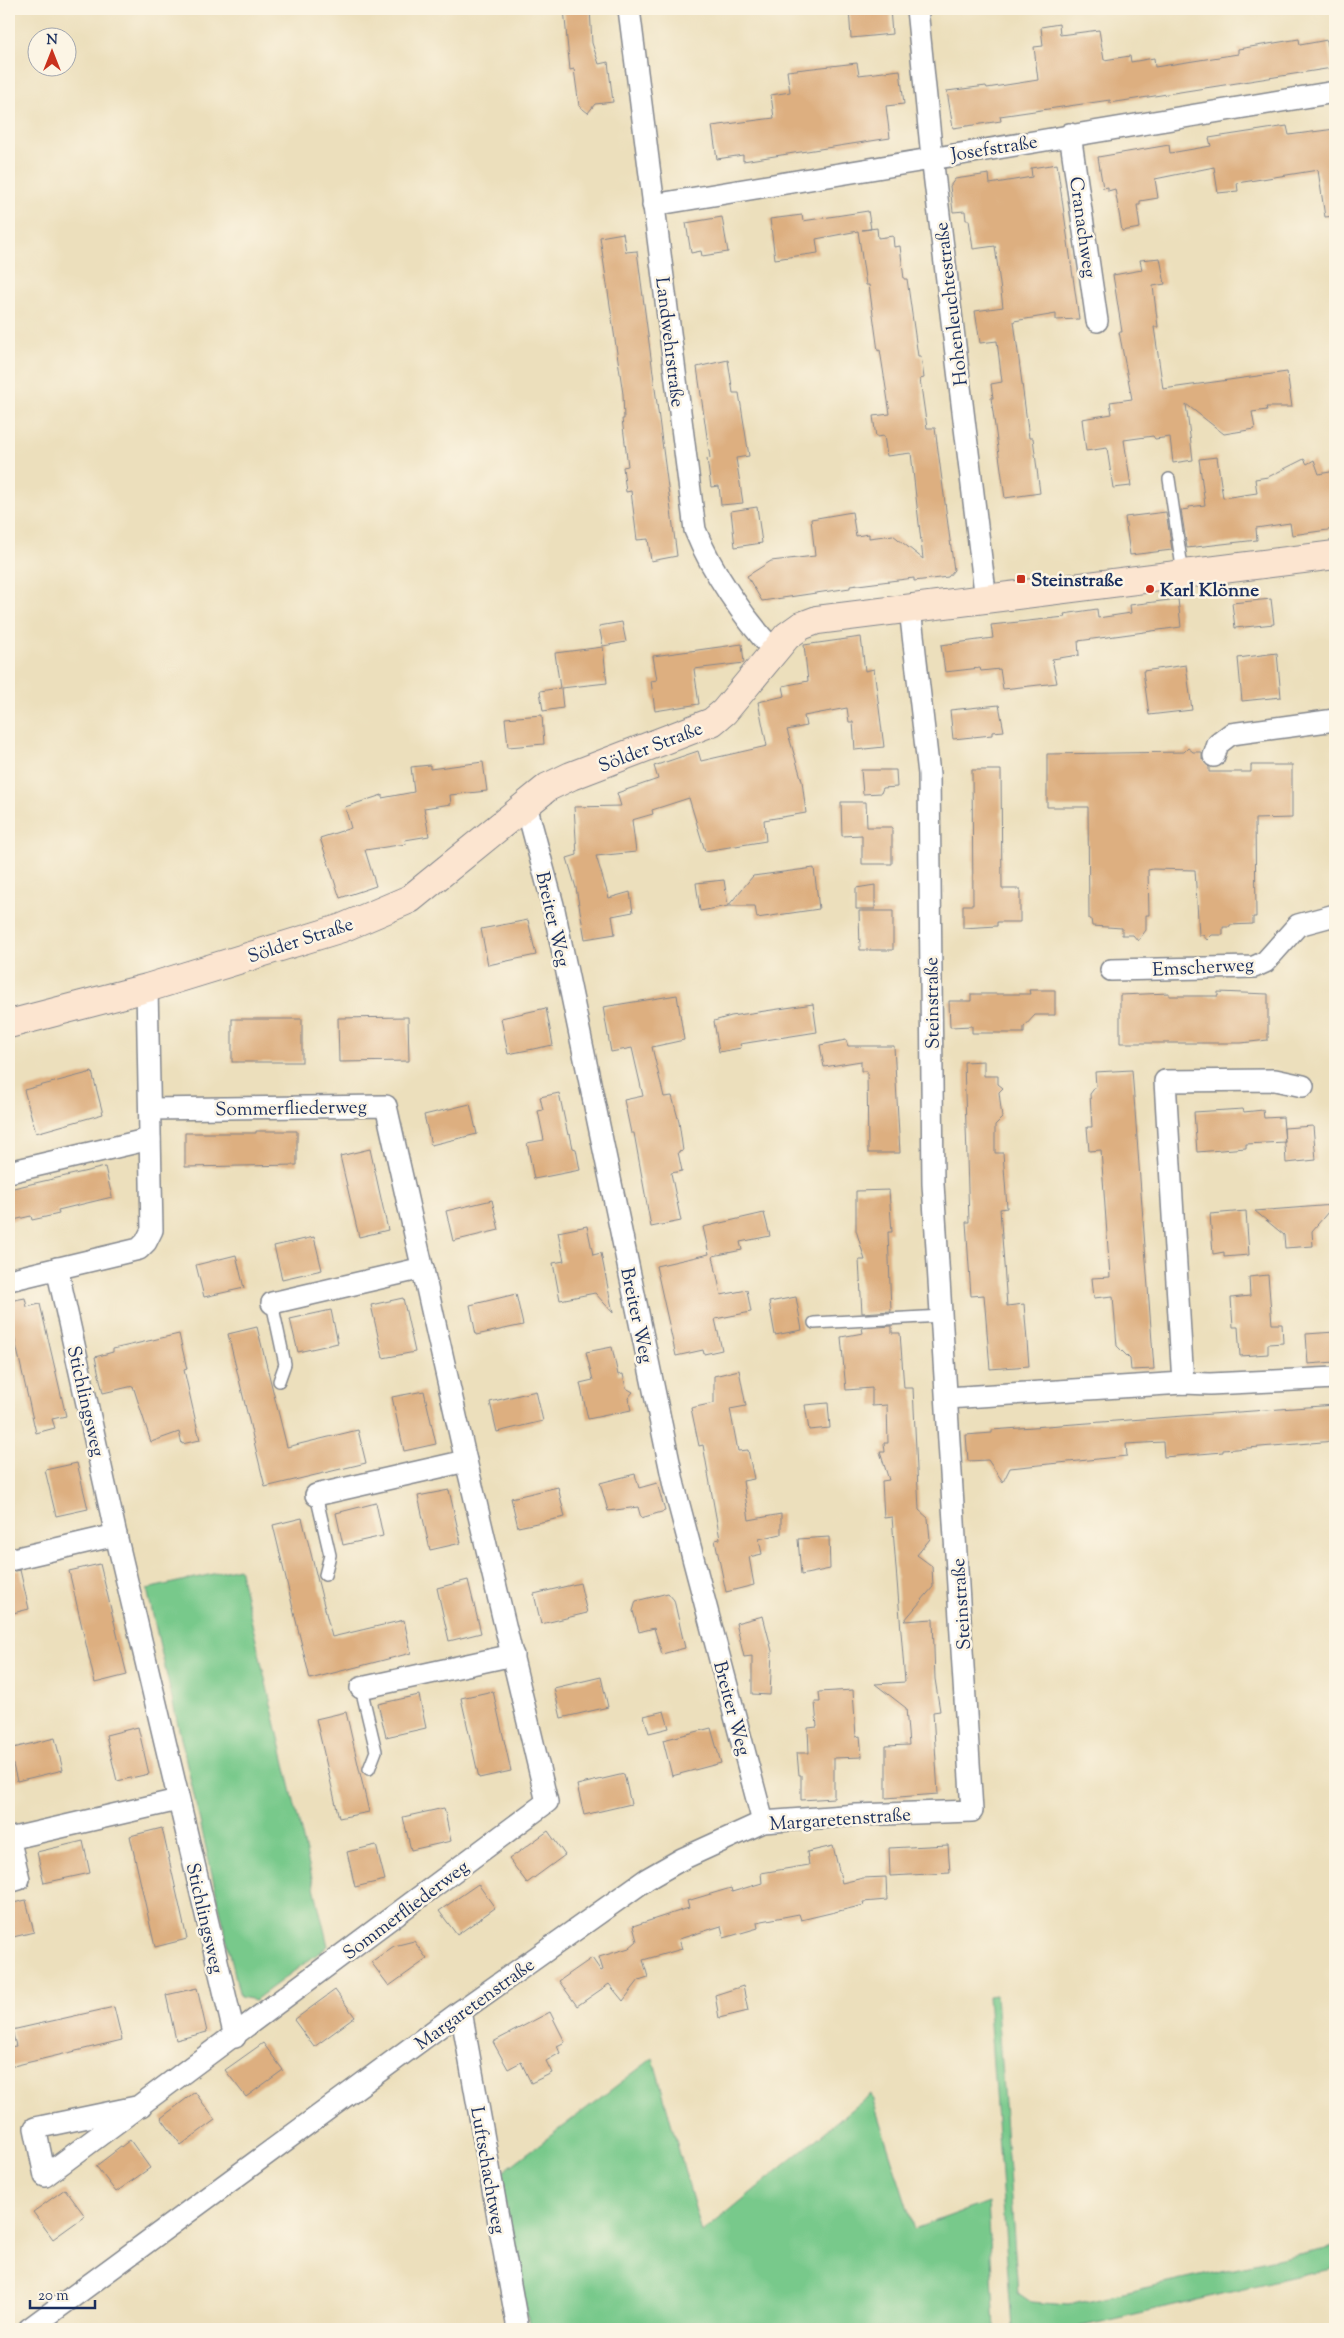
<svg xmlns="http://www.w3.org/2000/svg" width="1344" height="2338" font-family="'Sorts Mill Goudy',serif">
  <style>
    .green { fill: #78c98b; stroke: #4a7c74 }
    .building { fill: #ddaf80 }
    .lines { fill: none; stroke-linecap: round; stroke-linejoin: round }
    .lane-casing { stroke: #84878d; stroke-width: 14 }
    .street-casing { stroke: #84878d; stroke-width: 24 }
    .secondary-casing { stroke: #84878d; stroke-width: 30 }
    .lane { stroke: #fff; stroke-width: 11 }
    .street { stroke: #fff; stroke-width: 21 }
    .secondary { stroke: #fce5d0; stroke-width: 28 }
    .poi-dot { fill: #c8321e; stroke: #fcf5e5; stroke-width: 2 }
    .labels { text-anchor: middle; stroke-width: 5; stroke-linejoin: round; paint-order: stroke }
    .street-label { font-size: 19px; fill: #1b2f5e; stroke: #fcf5e5 }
    .poi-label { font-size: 19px; font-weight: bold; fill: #1b2f5e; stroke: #fcf5e5; text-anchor: start }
  </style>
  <rect width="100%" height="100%" fill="#fcf5e5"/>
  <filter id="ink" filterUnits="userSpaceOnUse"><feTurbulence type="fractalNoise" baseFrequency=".02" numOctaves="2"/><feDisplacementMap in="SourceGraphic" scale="10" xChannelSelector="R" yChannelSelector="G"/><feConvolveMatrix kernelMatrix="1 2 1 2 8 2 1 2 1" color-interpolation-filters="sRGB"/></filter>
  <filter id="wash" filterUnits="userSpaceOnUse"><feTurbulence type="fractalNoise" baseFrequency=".0096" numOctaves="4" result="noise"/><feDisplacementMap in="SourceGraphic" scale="20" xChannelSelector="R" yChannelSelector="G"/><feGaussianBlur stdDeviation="1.12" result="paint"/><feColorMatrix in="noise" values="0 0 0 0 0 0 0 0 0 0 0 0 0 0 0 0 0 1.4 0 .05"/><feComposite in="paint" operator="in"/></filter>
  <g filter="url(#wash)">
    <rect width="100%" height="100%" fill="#ecdfbc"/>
    <!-- green -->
    <g class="green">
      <polygon points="239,1568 328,1946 255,2000 240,1997 147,1589"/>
      <polygon points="996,1995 1018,2293 1031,2302 1068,2305 1335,2246 1335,2268 1070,2329 1012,2329 988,1996"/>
      <polygon points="653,2058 702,2233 871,2094 914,2229 988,2202 995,2329 530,2329 500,2174"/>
    </g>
    <g id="blocks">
      <!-- building -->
      <g class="building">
        <polygon points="564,9 590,9 592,43 599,64 608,62 613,102 595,104 588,113 579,106 574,69 570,70"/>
        <polygon points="849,9 890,9 892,34 851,38"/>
        <polygon points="1059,24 1060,35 1099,30 1104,60 1130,56 1131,62 1154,58 1155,67 1238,54 1238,49 1299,39 1300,45 1327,40 1332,68 1110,103 1110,100 1000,116 1001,121 953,128 947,91 986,86 987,88 1038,80 1034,47 1043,46 1041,27"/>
        <polygon points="857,63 859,75 900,70 904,104 886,106 890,138 743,161 743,155 717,159 712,126 774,118 771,95 790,92 787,71"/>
        <polygon points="1287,126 1289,135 1335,129 1335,216 1325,217 1318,170 1237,183 1238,191 1218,193 1214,167 1155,179 1158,198 1140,201 1140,205 1137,205 1140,228 1122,231 1115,189 1108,191 1108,187 1103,188 1098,157 1169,145 1170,153 1211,146 1209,138"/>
        <polygon points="1057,164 1079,319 1056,320 1056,314 1014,321 1029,438 1033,438 1040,493 1005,498 991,398 993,398 991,384 1002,382 997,341 980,343 975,311 1003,307 995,246 973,249 969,220 966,220 965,211 953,212 950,186 955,179 989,174 990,184 1032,177 1031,168"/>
        <polygon points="868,211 871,229 862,230 877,228 878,238 893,236 894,247 900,246 904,279 907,279 918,356 921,356 924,378 920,379 927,428 935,428 954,570 948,577 914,581 914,578 850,586 850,588 762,601 747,576 771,561 815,556 811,519 852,512 856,536 869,534 869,538 893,535 923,559 911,453 887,456 884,436 876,437 873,416 890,414 880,350 878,351 869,285 866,285 858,231 816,239 818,253 775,259 770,219 802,215 803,221"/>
        <polygon points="722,217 728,252 702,256 701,251 691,253 686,223"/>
        <polygon points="623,233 626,252 637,251 677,556 651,561 648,539 637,540 631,491 626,492 623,467 628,466 622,419 624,419 623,394 600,237"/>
        <polygon points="1160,258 1165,284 1153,286 1158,327 1154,327 1163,389 1287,372 1292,407 1266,407 1267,410 1252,412 1255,429 1224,434 1186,404 1193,460 1173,463 1170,437 1155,439 1153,436 1124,440 1131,486 1113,488 1107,448 1086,451 1082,419 1112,414 1110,402 1132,399 1119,332 1122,332 1113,275 1142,270 1140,260"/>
        <polygon points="728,360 733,393 739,393 749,456 736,458 743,503 721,505 719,486 711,487 707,459 710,458 697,367"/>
        <polygon points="1217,457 1223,498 1257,493 1255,479 1268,477 1304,459 1307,464 1314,460 1319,474 1335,471 1335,529 1292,535 1290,523 1256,528 1257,540 1187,548 1181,510 1189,509 1189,507 1205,505 1199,459"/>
        <polygon points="757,507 762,543 735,547 731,511"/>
        <polygon points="1166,512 1172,550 1130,555 1125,517"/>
        <polygon points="1178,599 1181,627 1078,641 1079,655 1052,659 1057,683 1003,689 1000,669 981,671 980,668 945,672 941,645 993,638 991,625 1065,617 1064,614 1097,609 1098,618 1131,613 1130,605"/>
        <polygon points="1271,599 1274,624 1235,628 1232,603"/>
        <polygon points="622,622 626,642 603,646 599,626"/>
        <polygon points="861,637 865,671 874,669 884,747 855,750 853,722 849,722 847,708 804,716 806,726 787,730 802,781 806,813 764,820 766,841 705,851 689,798 652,810 653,814 632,820 636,852 596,856 609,898 630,892 633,912 612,916 615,934 585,939 576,888 567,858 577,855 574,807 621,806 617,793 658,779 654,766 698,751 701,761 767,746 758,702 785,696 783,686 808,681 804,645"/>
        <polygon points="742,644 744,663 694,669 699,704 655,711 651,681 657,680 653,656"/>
        <polygon points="603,647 607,683 561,688 563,708 543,711 540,691 560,688 555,653"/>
        <polygon points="1277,653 1281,697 1242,701 1238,658"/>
        <polygon points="1186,665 1192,710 1149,715 1143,671"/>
        <polygon points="999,705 1004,731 992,732 992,735 953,739 950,710"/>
        <polygon points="542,715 544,744 508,747 505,718"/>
        <polygon points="1188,748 1193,752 1202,752 1202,759 1209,767 1209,772 1251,772 1251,765 1292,765 1292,818 1255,819 1256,917 1253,917 1253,924 1230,925 1230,927 1223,927 1223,935 1212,935 1207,940 1203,935 1199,935 1195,870 1153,869 1148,870 1149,915 1146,915 1146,930 1138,941 1133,935 1122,935 1122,928 1092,926 1091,919 1089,919 1088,807 1047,807 1047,754 1184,752"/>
        <polygon points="483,762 487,791 450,795 451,804 424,808 429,836 405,840 406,844 365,850 376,886 340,898 320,838 351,828 345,807 382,795 382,798 414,792 411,767 430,765 430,769"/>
        <polygon points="861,770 896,770 897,787 883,788 881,793 863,794"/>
        <polygon points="972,770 1001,770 1002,889 1020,889 1020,922 997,922 997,926 963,928 963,905 973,905"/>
        <polygon points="841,802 866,802 867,827 892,827 892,864 862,864 862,835 842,836"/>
        <polygon points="814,868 819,909 757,918 755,906 728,906 700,911 696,883 724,880 728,906 753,876"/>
        <polygon points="875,885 875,909 856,909 856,888"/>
        <polygon points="859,911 893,911 893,950 860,950"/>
        <polygon points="528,920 536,955 488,965 481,929"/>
        <polygon points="1029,990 1055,990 1055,1015 1035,1015 1024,1027 1024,1033 972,1033 972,1026 950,1027 949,1001 971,1001 971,994 1030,994"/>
        <polygon points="1218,992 1268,994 1268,1040 1241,1043 1120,1043 1120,995 1169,993 1169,996 1218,996"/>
        <polygon points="677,995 684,1040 652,1047 664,1097 672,1096 679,1122 683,1151 678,1152 682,1171 671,1173 681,1221 651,1227 634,1133 631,1133 624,1100 643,1096 632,1048 611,1052 603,1007"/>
        <polygon points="813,1004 817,1032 740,1044 741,1048 719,1052 714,1021 731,1016"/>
        <polygon points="546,1008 553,1045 508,1054 501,1018"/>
        <polygon points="408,1017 409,1061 339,1062 338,1018"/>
        <rect x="232" y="1019" width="70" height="43"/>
        <polygon points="846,1040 848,1046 894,1046 900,1153 868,1153 867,1071 861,1071 861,1061 824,1067 820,1045"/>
        <polygon points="984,1061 984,1076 998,1076 998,1084 1003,1088 999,1092 1002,1118 995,1125 995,1153 1003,1153 1007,1208 1000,1209 1007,1306 1024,1304 1029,1366 990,1369 984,1295 971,1296 966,1222 969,1222 964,1062"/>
        <polygon points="1132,1070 1154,1369 1131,1370 1130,1359 1117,1346 1113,1296 1094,1298 1092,1278 1110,1277 1101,1150 1089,1151 1087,1127 1092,1127 1090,1094 1096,1086 1095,1072"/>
        <polygon points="92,1072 103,1114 36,1133 24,1090"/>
        <polygon points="559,1093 568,1135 570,1134 573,1148 576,1149 580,1170 534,1179 527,1143 544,1140 538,1111 543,1110 540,1097"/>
        <polygon points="470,1104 477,1134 431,1145 424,1115"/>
        <polygon points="1243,1109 1244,1112 1263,1110 1264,1118 1283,1117 1285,1142 1246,1144 1246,1148 1197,1152 1194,1112"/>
        <polygon points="1313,1126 1316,1160 1286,1163 1284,1128"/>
        <polygon points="256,1131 297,1131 297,1165 185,1167 185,1133 256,1133"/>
        <polygon points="370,1149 388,1230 359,1237 340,1156"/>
        <polygon points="105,1167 112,1197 58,1210 59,1214 32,1220 31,1216 9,1221 9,1189"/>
        <polygon points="889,1190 892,1232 888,1232 891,1311 862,1313 859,1260 865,1260 856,1230 856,1191"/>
        <polygon points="492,1200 499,1230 453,1241 446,1211"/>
        <polygon points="1334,1205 1312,1231 1313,1246 1285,1248 1284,1235 1255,1211"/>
        <polygon points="1246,1211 1249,1255 1224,1257 1224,1252 1213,1254 1210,1214"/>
        <polygon points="764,1213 770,1236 740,1242 742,1250 713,1256 721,1295 747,1290 751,1312 715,1319 722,1350 704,1354 703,1350 676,1356 656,1266 709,1254 703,1227"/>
        <polygon points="587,1226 593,1255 601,1253 613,1313 595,1293 560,1300 553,1263 564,1261 558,1232"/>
        <polygon points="314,1237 322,1270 282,1279 274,1246"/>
        <polygon points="236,1255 244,1288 204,1297 196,1265"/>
        <polygon points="1268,1275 1272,1324 1282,1324 1283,1343 1268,1344 1268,1354 1240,1356 1238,1327 1233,1327 1231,1298 1250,1296 1249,1277"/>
        <polygon points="516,1294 523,1325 476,1335 470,1305"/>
        <polygon points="796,1297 802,1330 775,1335 769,1302"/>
        <polygon points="25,1298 27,1307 40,1304 66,1416 52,1419 55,1428 36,1433 9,1314 9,1301"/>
        <polygon points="403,1298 415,1352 383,1358 371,1305"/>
        <polygon points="331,1310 338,1343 298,1352 290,1319"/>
        <polygon points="892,1326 892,1333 900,1333 904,1388 913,1388 919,1510 928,1518 930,1539 917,1555 932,1566 933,1587 904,1621 933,1619 935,1679 940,1711 933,1712 938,1794 886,1798 886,1746 909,1745 906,1708 875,1684 905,1682 892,1517 884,1518 882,1481 889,1480 880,1452 885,1452 884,1443 888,1443 887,1405 872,1406 872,1388 846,1390 841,1337 863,1333 862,1328"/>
        <polygon points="257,1327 287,1447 358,1430 366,1463 265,1487 228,1334"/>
        <polygon points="1335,1332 1335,1362 1308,1364 1306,1334"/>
        <polygon points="179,1334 187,1369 184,1370 200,1440 182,1444 179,1432 151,1442 133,1386 103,1393 95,1357 113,1352 113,1349"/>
        <polygon points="612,1347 618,1375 623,1374 626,1388 633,1392 628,1398 631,1410 588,1419 580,1383 593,1380 586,1352"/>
        <polygon points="739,1370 746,1406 730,1409 738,1451 748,1450 754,1479 743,1481 749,1520 781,1514 781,1534 759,1539 762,1554 749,1557 754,1585 726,1592 715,1540 720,1539 703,1445 699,1446 691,1408 714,1403 714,1376"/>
        <polygon points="424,1391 436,1444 404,1451 392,1397"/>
        <polygon points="536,1391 543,1421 497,1432 490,1402"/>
        <polygon points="828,1403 830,1428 809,1430 805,1405"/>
        <polygon points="1335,1405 1335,1441 1223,1450 1223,1452 1164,1457 1163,1442 1126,1444 1127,1456 1010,1468 1003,1482 988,1460 968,1461 966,1435 992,1433 992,1430"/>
        <polygon points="77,1463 88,1509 56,1516 45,1470"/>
        <polygon points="635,1474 639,1488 657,1483 665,1511 641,1518 638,1507 608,1511 600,1483"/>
        <polygon points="558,1487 565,1517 518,1527 511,1498"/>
        <polygon points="449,1490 461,1543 430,1550 418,1496"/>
        <polygon points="376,1503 383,1536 343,1545 336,1513"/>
        <polygon points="302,1518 332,1637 404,1620 411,1653 310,1679 273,1525"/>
        <polygon points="829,1537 830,1569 801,1575 798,1539"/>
        <polygon points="100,1564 127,1675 95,1683 69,1571"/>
        <polygon points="20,1570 29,1609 9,1614 9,1572"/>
        <polygon points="468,1580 481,1633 449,1641 437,1588"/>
        <polygon points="580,1583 587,1613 541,1624 534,1594"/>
        <polygon points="668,1593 674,1600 685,1648 662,1654 654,1628 639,1632 633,1611 636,1601"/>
        <polygon points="763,1616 772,1651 770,1695 752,1694 752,1656 744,1657 736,1623"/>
        <polygon points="601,1677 608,1707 561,1718 554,1688"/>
        <polygon points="853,1690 856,1737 860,1736 862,1757 834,1758 834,1798 801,1800 801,1775 799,1775 797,1753 809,1753 808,1728 817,1727 815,1702 820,1702 819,1692"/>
        <polygon points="493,1691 511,1771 479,1778 461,1698"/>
        <polygon points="419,1695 426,1728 386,1737 378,1704"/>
        <polygon points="664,1711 669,1728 649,1733 644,1716"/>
        <polygon points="346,1712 369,1812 339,1818 316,1719"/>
        <polygon points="138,1727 149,1774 117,1781 106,1735"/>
        <polygon points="711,1728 721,1763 672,1776 663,1740"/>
        <polygon points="55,1738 63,1770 17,1781 9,1749"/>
        <polygon points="624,1774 631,1804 584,1815 577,1785"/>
        <polygon points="444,1808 451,1841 411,1850 403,1817"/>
        <polygon points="162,1828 187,1939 155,1947 130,1836"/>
        <polygon points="548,1831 565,1855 527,1883 509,1859"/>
        <polygon points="83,1841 90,1873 44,1883 37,1852"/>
        <polygon points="376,1845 385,1880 355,1887 347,1852"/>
        <polygon points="948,1845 950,1873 890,1876 889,1848"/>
        <polygon points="833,1846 842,1883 863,1878 886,1877 887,1900 863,1902 864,1905 801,1920 799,1914 757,1922 758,1928 724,1938 721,1926 679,1939 682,1949 643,1960 648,1977 639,1980 623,2001 609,1984 577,2006 559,1981 592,1958 601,1971 603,1970 599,1957 629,1948 637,1941 633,1926 689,1908 687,1901 731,1888 732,1892 762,1883 761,1873 809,1865 807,1852"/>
        <polygon points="478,1884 495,1908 457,1935 439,1911"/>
        <polygon points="26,1900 34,1932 9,1938 9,1904"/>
        <polygon points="414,1941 427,1959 389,1986 371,1962 394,1946"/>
        <polygon points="743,1986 748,2011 719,2018 715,1995"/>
        <polygon points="197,1988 207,2032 176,2040 166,1995"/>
        <polygon points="335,1990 355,2017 314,2047 294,2020"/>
        <polygon points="114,2007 122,2040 9,2067 9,2047 16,2046 12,2030"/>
        <polygon points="550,2012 565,2042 557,2046 560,2053 546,2061 552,2073 531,2083 521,2062 508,2069 493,2042"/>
        <polygon points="263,2043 283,2070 246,2097 225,2070"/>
        <polygon points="195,2092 215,2120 181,2145 161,2118"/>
        <polygon points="130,2140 150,2168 116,2192 96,2166"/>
        <polygon points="65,2189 85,2216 53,2239 33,2212"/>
      </g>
    </g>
  </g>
  <g filter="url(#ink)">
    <use href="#blocks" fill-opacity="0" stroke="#84878d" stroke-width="1"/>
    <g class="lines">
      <!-- lane casing -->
      <g class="lane-casing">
        <g id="lane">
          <polyline points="1169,479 1183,574"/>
          <polyline points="272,1303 285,1364 279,1381"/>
          <polyline points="814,1323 942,1316"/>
          <polyline points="316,1495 330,1555 325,1575"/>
          <polyline points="361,1688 376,1751 369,1769"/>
        </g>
      </g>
      <!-- street casing -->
      <g class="street-casing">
        <g id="street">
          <path d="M629,9L695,530C712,572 744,618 774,651"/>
          <polyline points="917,9 932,157 986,600"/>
          <polyline points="1070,134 1097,321"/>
          <polyline points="653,205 1335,92"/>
          <polyline points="1214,756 1218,744 1231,734 1335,720"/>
          <polyline points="526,805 553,905 674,1486 763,1822"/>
          <polyline points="1111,970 1254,967 1265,962 1298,925 1335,915"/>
          <polyline points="9,1172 150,1139"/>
          <polyline points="57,1268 116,1535 235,2037"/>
          <polyline points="9,1280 139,1249 146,1242 152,1230 147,988"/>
          <polyline points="272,1303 423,1268"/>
          <polyline points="1183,1383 1165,1081 1275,1080 1303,1086"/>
          <polyline points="947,1398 1183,1383 1210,1384 1335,1378"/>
          <polyline points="316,1495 466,1461"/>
          <polyline points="9,1560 116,1535"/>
          <polyline points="361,1688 513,1655"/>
          <polyline points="9,1839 178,1800"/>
          <polyline points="9,1882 19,1879 9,1838"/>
          <polyline points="461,2011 518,2329"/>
          <path d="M141,2106L35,2128L45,2176C214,2052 380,1926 547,1802L466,1461L386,1106L150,1109"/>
          <polyline points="29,2329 461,2011 647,1879 682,1859 763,1822 857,1815 972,1811 933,1184 929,774 910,609"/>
        </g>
      </g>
      <!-- secondary casing -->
      <g class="secondary-casing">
        <polyline id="secondary" points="9,1024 147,988 342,928 410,899 548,787 571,776 712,722 724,712 787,636 801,626 817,620 1335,555"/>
      </g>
      <!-- lane -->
      <use href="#lane" class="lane"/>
      <!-- street -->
      <use href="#street" class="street"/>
      <!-- secondary -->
      <use href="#secondary" class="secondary"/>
    </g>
  </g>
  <!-- markers -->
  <g class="poi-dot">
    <rect x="1016" y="574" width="10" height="10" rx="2.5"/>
    <circle cx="1150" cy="589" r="5"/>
  </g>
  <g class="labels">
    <!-- street labels -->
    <g class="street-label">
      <text transform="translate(994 147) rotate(-9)" y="7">Josefstraße</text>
      <text transform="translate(1084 227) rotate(82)" y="7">Cranachweg</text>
      <text transform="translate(950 304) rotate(-97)" y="7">Hohenleuchtestraße</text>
      <text transform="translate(671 342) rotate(83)" y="7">Landwehrstraße</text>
      <text transform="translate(650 746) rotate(-21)" y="7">Sölder Straße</text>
      <text transform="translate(554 919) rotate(77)" y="7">Breiter Weg</text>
      <text transform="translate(300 939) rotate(-18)" y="7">Sölder Straße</text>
      <text transform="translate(1203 966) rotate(-3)" y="7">Emscherweg</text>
      <text transform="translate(931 1003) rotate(-91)" y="7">Steinstraße</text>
      <text transform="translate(291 1107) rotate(-1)" y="7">Sommerfliederweg</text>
      <text transform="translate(638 1315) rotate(78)" y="7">Breiter Weg</text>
      <text transform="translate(87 1401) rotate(77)" y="7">Stichlingsweg</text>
      <text transform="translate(960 1604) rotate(-94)" y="7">Steinstraße</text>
      <text transform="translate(733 1708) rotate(75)" y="7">Breiter Weg</text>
      <text transform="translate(840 1818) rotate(-4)" y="7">Margaretenstraße</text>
      <text transform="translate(405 1909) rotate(-37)" y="7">Sommerfliederweg</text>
      <text transform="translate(206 1918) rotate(77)" y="7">Stichlingsweg</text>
      <text transform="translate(474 2003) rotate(-36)" y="7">Margaretenstraße</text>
      <text transform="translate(489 2170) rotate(80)" y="7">Luftschachtweg</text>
    </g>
    <!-- poi labels -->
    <g class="poi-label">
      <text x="1031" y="586">Steinstraße</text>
      <text x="1160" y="596">Karl Klönne</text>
    </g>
  </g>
  <!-- margin -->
  <rect width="1344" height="2338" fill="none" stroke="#fcf5e5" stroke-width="30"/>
  <!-- north arrow -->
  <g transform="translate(52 52)"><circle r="24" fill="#fcf5e5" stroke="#a2a6af"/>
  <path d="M0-4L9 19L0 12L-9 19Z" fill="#c8321e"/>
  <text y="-8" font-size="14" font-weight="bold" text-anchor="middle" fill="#1b2f5e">N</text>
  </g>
  <!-- scale -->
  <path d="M30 2300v8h65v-8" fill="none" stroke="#1b2f5e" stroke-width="2.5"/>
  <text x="38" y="2300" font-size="15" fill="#1b2f5e" stroke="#fcf5e5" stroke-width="4" paint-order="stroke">20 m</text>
</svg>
